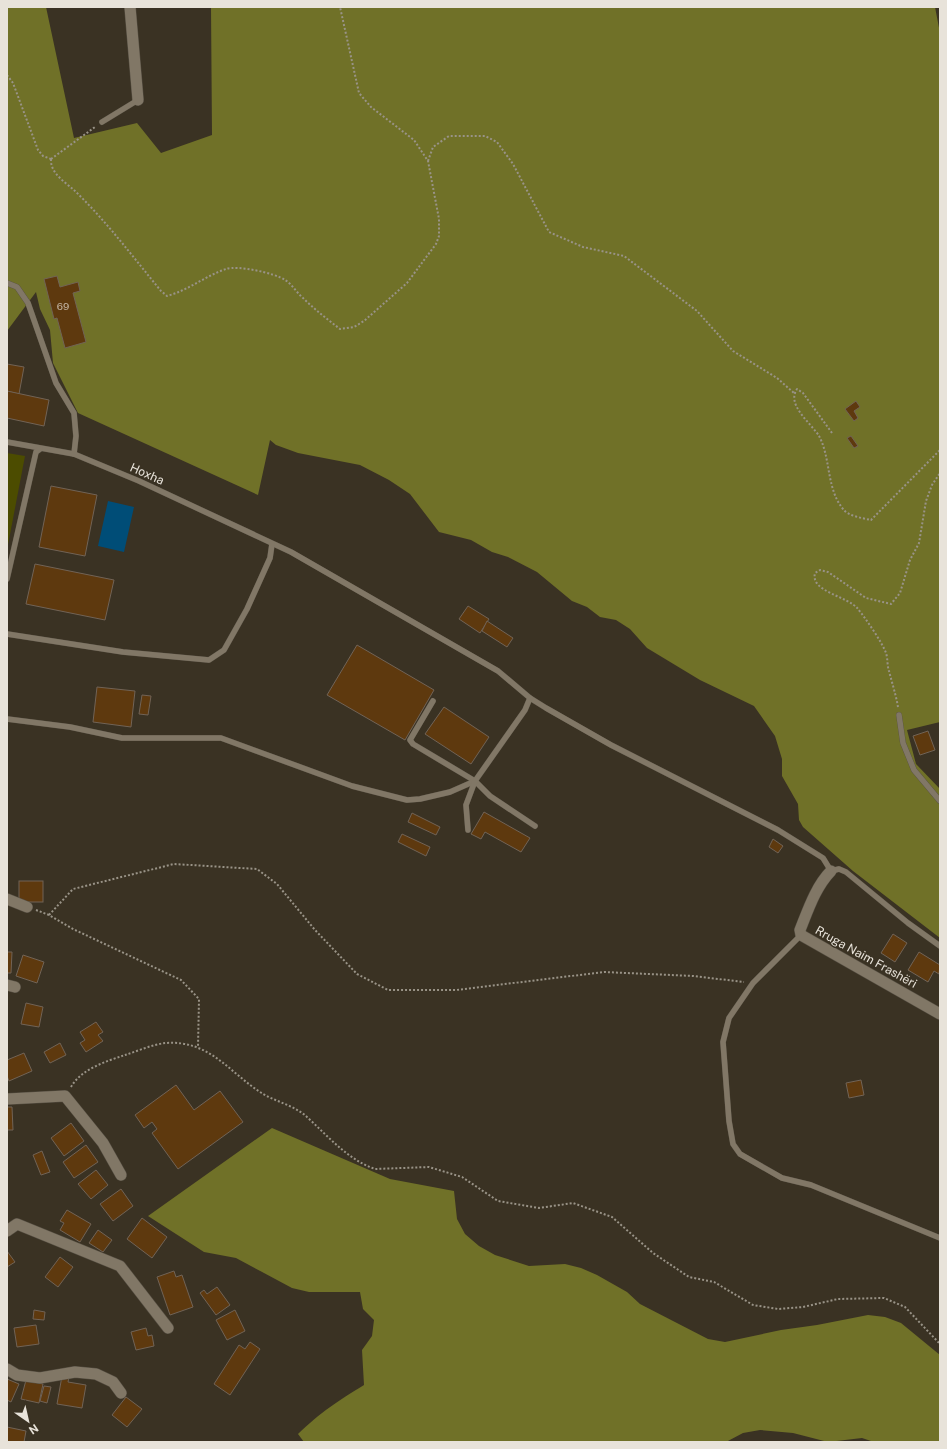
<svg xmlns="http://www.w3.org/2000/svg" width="947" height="1449" font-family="'Public Sans',sans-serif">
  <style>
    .green { fill: #4c4c00 }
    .forest { fill: #707128 }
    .water { fill: #004d77 }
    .building { fill: #5e390e; stroke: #716356 }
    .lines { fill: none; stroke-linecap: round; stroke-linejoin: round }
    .lane-casing { stroke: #554e42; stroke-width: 6 }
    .street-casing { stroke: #554e42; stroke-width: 12 }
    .path { stroke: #999387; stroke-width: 2; stroke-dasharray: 2 2; stroke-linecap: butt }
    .lane { stroke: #817766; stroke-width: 5.5 }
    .street { stroke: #817766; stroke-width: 11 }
    .labels { text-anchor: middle; stroke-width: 3; stroke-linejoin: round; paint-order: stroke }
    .number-label { font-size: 10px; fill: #c6b8a7 }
    .street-label { font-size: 12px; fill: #e8e3da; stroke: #3a3223 }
  </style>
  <rect width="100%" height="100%" fill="#3a3223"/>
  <!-- green -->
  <polygon class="green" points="7,453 25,456 7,550"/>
  <!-- forest -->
  <g class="forest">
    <polygon points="7,7 46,7 74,138 137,123 161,153 212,135 211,7 935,7 940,33 940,722 907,730 916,764 940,789 940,938 853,871 803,827 799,820 798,804 782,776 782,759 775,736 754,706 700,680 647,648 630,629 616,620 600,617 587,607 572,601 537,572 508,557 492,552 471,540 439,532 410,494 389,480 360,465 298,453 276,445 270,440 258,495 78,413 53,363 50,330 40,309 36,292 7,331"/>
    <path d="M272,1128L390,1179L454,1191L457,1219L465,1234L479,1246L495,1255L529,1266L565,1264L581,1268L597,1275L627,1292L640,1304L708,1339L725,1342L781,1330L817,1325L868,1315L885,1317L901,1323L940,1355V1442H874L862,1438L828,1442L793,1433L760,1430L743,1433L726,1442H304L298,1434C321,1412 338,1401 364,1385L362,1350L372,1336L374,1320L363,1309L360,1292H309L292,1288L236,1258L204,1252L148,1216Z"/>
  </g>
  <!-- water -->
  <polygon class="water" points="108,501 134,507 124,552 98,546"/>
  <!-- building -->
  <g class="building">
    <polygon points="57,276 60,287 78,282 80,291 73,293 86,342 65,348 57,318 54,319 44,279"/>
    <polygon points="7,364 24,367 19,394 7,391"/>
    <polygon points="7,391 49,400 44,426 7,418"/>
    <polygon points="856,401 860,407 854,411 858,418 854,421 845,409"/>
    <polygon points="851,436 858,446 854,448 847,438"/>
    <polygon points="51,486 97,495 85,556 39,547"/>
    <polygon points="35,564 114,580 105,620 26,604"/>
    <polygon points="468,606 489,619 480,633 459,619"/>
    <polygon points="487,621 513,638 507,647 482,631"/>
    <polygon points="357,645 434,690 405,740 327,695"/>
    <polygon points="97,687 135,691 131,727 93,722"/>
    <polygon points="142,695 151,696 148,715 139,714"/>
    <polygon points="444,707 489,737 471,764 425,734"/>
    <polygon points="928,731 935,750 920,755 913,736"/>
    <polygon points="484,812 530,838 521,852 485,832 481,839 471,834"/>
    <polygon points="412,813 440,827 436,835 408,822"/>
    <polygon points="402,834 430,847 426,856 398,842"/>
    <polygon points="773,839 783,846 778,853 769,847"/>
    <rect x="19" y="881" width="24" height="21"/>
    <polygon points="893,934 907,943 895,962 881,953"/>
    <polygon points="7,952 12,952 11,973 7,973"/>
    <polygon points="919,952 940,965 939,974 934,971 928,982 908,970"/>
    <polygon points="23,955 44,962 37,983 16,976"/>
    <polygon points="26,1003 43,1007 39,1027 21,1024"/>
    <polygon points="96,1022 103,1032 98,1035 103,1041 86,1052 80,1043 85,1040 80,1032"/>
    <polygon points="60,1043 66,1055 50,1063 44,1052"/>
    <polygon points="24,1053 32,1071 9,1081 7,1076 7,1060"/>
    <polygon points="861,1080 864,1095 849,1098 846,1083"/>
    <polygon points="176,1085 194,1110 220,1091 243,1122 178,1169 152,1133 157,1129 152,1122 144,1128 135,1115"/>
    <polygon points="7,1107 12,1107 13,1130 7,1130"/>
    <polygon points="71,1123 84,1141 64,1156 51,1138"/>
    <polygon points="86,1145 98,1162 74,1178 63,1162"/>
    <polygon points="42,1151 50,1172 41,1175 33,1155"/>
    <polygon points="96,1170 108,1185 91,1199 78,1184"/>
    <polygon points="121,1189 133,1206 113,1221 100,1204"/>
    <polygon points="67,1210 91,1224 80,1242 60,1230 64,1223 60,1221"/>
    <polygon points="142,1218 167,1237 152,1258 127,1239"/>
    <polygon points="98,1230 112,1240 103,1252 89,1243"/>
    <polygon points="7,1251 15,1262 7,1267"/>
    <polygon points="60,1257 73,1267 58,1287 45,1277"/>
    <polygon points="174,1271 176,1277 182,1275 193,1307 170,1315 157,1277"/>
    <polygon points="217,1287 230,1305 216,1315 200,1293 204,1290 207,1294"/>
    <polygon points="34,1310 45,1312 44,1320 33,1319"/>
    <polygon points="235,1310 245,1331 227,1340 216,1320"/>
    <polygon points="36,1325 39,1344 17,1347 14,1328"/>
    <polygon points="146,1328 148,1336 152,1335 154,1346 136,1350 131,1332"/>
    <polygon points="250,1342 260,1349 230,1395 214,1384 239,1345 245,1349"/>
    <polygon points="62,1376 69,1377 68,1382 86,1385 82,1408 57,1404"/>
    <polygon points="7,1379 19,1384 11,1402 7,1400"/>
    <polygon points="26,1380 43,1384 39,1403 21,1399"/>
    <polygon points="44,1386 51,1387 47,1403 40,1401"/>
    <polygon points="126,1397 142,1409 127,1427 112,1415"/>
    <polygon points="7,1427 26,1431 24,1442 7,1442"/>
  </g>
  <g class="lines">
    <!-- lane casing -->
    <g class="lane-casing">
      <g id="lane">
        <polyline points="102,122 138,100"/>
        <polyline points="7,283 17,287 28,303 56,383 74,413 76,436 74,454"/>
        <polyline points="7,442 74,454 139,481 291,552 498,671 530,698 546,708 611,745 778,830 823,858 831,871 839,869 846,872 908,923 940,946"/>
        <polyline points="7,579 36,452 40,449"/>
        <polyline points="7,634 123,652 209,660 224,650 247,609 270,558 272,544"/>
        <polyline points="433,701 410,740 413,744 475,781 490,796 535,826"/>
        <polyline points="899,715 903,743 914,770 940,801"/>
        <polyline points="7,719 70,727 122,738 221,738 352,786 407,800 420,799 450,792 475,781 525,710 530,698"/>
        <polyline points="468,830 466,805 475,781"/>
        <polyline points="801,935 753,983 729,1018 723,1042 729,1121 733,1144 740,1154 782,1178 811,1185 940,1238"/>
      </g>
    </g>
    <!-- street casing -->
    <g class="street-casing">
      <g id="street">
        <polyline points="130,7 138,100"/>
        <path d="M831,871C816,886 808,910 800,930L801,935L940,1014"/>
        <polyline points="7,899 27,907"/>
        <polyline points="7,985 15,987"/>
        <polyline points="7,1099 65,1096 103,1143 121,1175"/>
        <polyline points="7,1231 17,1224 120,1266 168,1328"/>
        <polyline points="7,1369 17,1375 40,1378 75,1372 96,1374 113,1382 121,1393"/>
      </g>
    </g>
    <!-- path -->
    <g class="path">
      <polyline points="7,75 13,83 38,150 43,156 51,159"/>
      <path d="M51,159C50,173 65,182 75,191C107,222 133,257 161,291L167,296C189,290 205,276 226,269C237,265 275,273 285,280C292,284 296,292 302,297C314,309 327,319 340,329L354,327L364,321L407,283L436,244L439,236V219L428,161L414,140L371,107L359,93L340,7"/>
      <polyline points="51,159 95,127"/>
      <polyline points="428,161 433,147 449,136 485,136 497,142 513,164 549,232 583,247 624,256 697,311 733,351 777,378 794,393"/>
      <path d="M832,433L803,393L797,389C786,405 811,423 819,436C831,458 826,488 843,509C848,516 862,518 871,520L940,450"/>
      <path d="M898,707C896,695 892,683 889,671C887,666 888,659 886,653C882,642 866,619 858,609C848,596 810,592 815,573L820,570L828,572L866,598L891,604L900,593L910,560L919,543L926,501L932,485L940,473"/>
      <polyline points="36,910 49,915 73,929 181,980 199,999 198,1047"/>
      <polyline points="49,915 73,889 174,864 257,869 277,884 315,930 357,974 388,990 456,990 604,972 693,976 744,982"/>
      <path d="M71,1087C81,1069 107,1061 125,1055C138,1051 153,1044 166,1043C209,1040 228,1071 260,1092C275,1102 295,1105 308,1118C330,1138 347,1159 375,1169L429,1167L462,1177L498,1201L539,1208L573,1203L612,1217L653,1253L689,1277L714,1282L753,1305L778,1309L803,1307L838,1299L884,1298L905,1307L940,1344"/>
    </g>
    <!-- lane -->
    <use href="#lane" class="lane"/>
    <!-- street -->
    <use href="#street" class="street"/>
  </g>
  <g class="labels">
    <!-- number labels -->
    <g class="number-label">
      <text x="63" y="310">69</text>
    </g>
    <!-- street labels -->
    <g class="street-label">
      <text transform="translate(147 474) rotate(24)" y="4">Hoxha</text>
      <text transform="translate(866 957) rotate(29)" y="4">Rruga Naim Frashëri</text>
    </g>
  </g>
  <!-- border -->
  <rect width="947" height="1449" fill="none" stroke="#e8e3da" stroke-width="16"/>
  <!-- north arrow -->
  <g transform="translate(28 1421) rotate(146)" stroke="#3a3223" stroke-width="3" paint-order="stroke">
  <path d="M0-3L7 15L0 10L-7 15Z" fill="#e8e3da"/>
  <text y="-6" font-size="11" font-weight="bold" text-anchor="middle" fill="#e8e3da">N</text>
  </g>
</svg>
